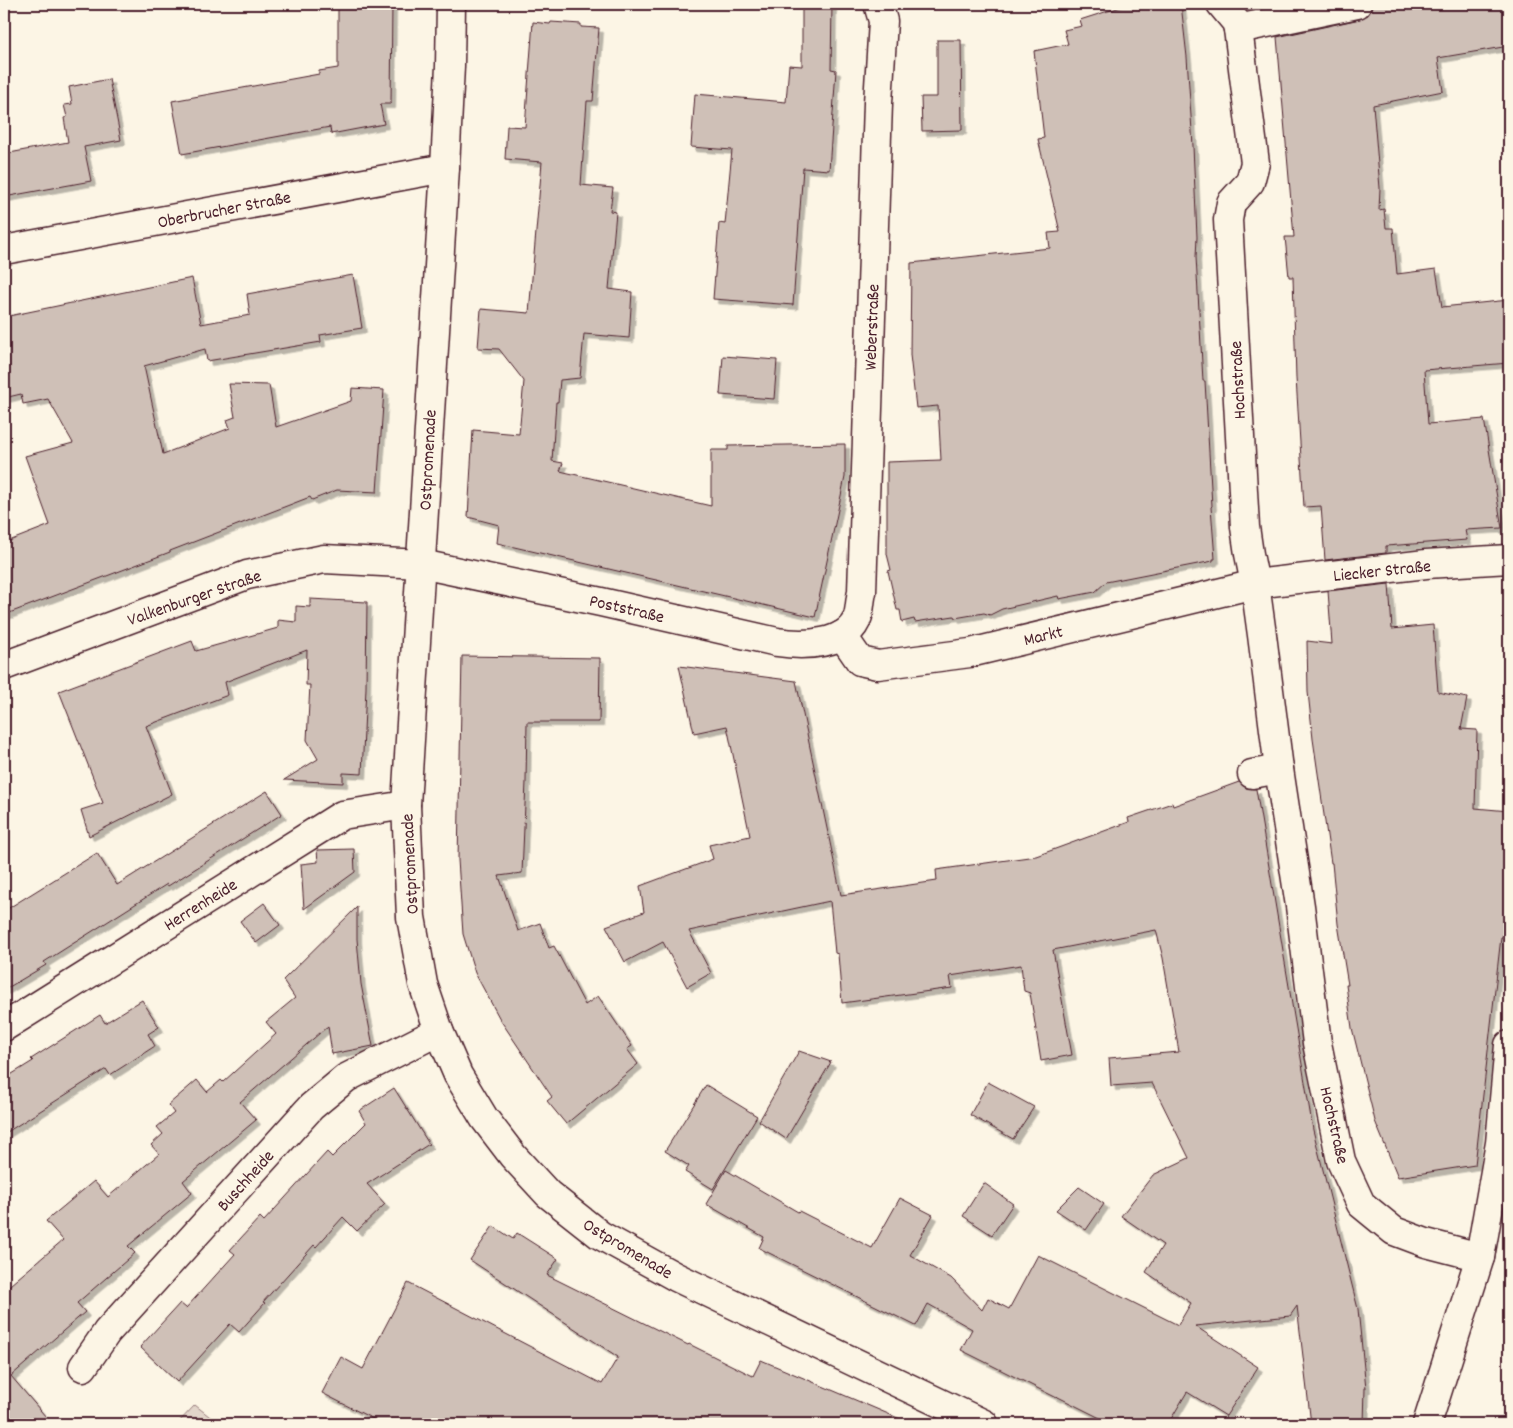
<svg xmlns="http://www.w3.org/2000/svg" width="1513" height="1428" font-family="Dekko,sans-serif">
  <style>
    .green { fill: #e2d5ca; stroke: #967a7a }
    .building { fill: #cfc0b7; stroke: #4a1f2b; filter: url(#shadow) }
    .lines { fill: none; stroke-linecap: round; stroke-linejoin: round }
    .minor-casing { stroke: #4a1f2b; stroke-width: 31 }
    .minor { stroke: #fcf5e5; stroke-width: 28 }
    .labels { text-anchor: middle; stroke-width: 5; stroke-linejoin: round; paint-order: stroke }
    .street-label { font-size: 18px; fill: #4a1f2b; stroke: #fcf5e5 }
  </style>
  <defs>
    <filter id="shadow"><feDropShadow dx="4.5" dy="4.5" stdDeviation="0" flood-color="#0004"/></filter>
  </defs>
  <rect width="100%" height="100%" fill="#fcf5e5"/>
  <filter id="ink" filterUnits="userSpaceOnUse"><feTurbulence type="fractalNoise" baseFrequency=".02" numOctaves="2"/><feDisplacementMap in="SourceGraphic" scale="10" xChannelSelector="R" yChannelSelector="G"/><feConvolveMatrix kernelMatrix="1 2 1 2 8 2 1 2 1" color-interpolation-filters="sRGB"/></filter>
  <g filter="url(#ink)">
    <!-- green -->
    <polygon class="green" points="195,1405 219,1424 177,1424"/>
    <!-- building -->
    <g class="building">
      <polygon points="338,4 392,4 391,104 380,104 384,124 331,134 330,127 182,154 172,101 319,74 319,71 338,68"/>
      <polygon points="802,4 832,4 831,69 836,70 829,170 803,168 793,305 713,299 719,223 725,224 732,150 691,147 695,94 786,102 789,65 802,66"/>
      <polygon points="1130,4 1181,4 1187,57 1193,146 1197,237 1196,257 1203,381 1205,381 1212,506 1211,507 1215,559 1213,559 1213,561 1106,582 1095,592 1059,599 1058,596 1002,609 990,615 984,613 955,618 954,616 915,622 914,619 902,622 900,610 897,610 888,571 891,570 887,554 887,462 941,460 938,406 916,408 910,355 911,263 1050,248 1048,233 1060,232 1038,139 1044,138 1034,51 1068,44 1064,30 1082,26 1080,20"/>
      <polygon points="1372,4 1509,4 1509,46 1438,58 1443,91 1373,105 1380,188 1379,210 1384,209 1386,228 1393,228 1397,274 1436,269 1442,307 1509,300 1509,363 1424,370 1428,424 1484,419 1502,528 1465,530 1467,540 1386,546 1386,553 1325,560 1321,506 1304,507 1296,378 1293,277 1289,277 1285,237 1294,237 1277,37 1360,19 1368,15 1372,9"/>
      <polygon points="533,22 550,24 551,22 581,24 581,27 599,28 593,101 587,101 581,185 613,188 610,211 616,212 609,289 632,292 629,338 584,334 580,378 560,380 558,402 556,402 552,461 563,463 560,471 711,506 711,450 728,450 728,446 845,444 845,477 815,617 497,543 499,525 468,517 473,430 519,434 524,381 499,349 478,348 481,309 529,313 542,162 505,159 507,126 525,127"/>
      <polygon points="937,40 961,40 962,130 922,131 921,97 937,97"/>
      <polygon points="109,79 121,140 84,147 91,181 4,197 4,154 68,142 64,118 67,117 64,105 72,104 69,87"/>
      <polygon points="353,275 362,328 320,335 321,342 207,361 205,349 144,366 163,454 230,428 227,420 235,417 229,384 269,385 276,427 351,401 352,388 384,390 377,492 337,490 312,500 310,497 170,551 170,552 4,615 4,543 50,525 25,456 73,443 48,399 23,404 21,394 4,398 4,317 192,278 201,324 250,315 247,294"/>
      <polygon points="723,356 777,360 774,399 720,395"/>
      <polygon points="1389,584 1392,629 1433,625 1438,692 1467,698 1461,729 1477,730 1475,808 1509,811 1509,886 1503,937 1501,937 1475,1165 1398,1177 1375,1121 1352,1028 1346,985 1348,985 1338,924 1332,863 1331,863 1313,739 1308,692 1307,641 1332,644 1328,591"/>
      <polygon points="310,599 367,602 366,688 362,774 343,773 343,783 284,780 318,759 307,740 310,685 306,685 307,650 225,682 228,695 146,726 172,794 89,836 81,810 103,803 59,691 192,641 196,651 278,628 278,620 296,622 296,606 310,607"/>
      <polygon points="462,656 600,658 599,722 527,722 526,782 522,873 499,876 518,931 540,923 549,948 554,946 585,1005 598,996 632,1046 627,1049 638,1064 566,1124 547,1101 552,1097 501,1021 475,973 463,934 458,860"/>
      <polygon points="679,666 796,681 841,895 937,881 936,870 1036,856 1129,822 1128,818 1172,803 1173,806 1239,782 1246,788 1256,789 1313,1130 1358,1309 1366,1388 1365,1388 1364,1424 1311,1424 1297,1306 1290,1316 1195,1326 1258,1367 1226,1416 1187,1392 1168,1424 1112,1424 1058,1397 1057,1398 961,1350 972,1329 928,1304 916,1326 759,1248 764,1237 706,1204 726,1170 798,1212 799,1211 872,1248 900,1198 933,1215 910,1255 951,1278 982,1310 988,1298 1009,1309 1038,1255 1178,1325 1191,1303 1146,1272 1163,1245 1121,1216 1153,1175 1189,1158 1152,1083 1111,1086 1109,1058 1179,1052 1163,958 1156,930 1053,950 1072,1055 1041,1061 1030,993 1024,991 1021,965 950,976 952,988 842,1003 838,954 835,953 830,901 689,931 711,973 687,987 663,942 625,962 606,926 644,912 640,886 713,859 709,845 750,836 727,726 694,733"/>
      <polygon points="267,791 282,814 168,886 167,884 44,962 46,965 4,990 4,911 97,853 117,885"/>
      <polygon points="354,849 355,872 304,909 301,864 318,862 317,850"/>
      <polygon points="264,903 280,925 256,943 240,921"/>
      <polygon points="357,907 357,939 361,984 373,1046 332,1054 328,1026 240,1102 256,1120 183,1181 192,1193 128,1246 135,1253 77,1303 85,1312 11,1376 52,1424 4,1424 4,1290 63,1240 46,1221 94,1181 108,1197 159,1154 151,1145 163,1134 157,1127 174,1113 168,1105 197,1080 207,1092 221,1080 223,1082 276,1034 266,1022 295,998 283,980"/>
      <polygon points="142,1000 159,1027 148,1034 155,1046 110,1075 106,1069 4,1134 4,1079 33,1061 31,1059 100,1015 105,1023"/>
      <polygon points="799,1051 831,1062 786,1139 759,1121"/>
      <polygon points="988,1082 1034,1107 1013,1139 970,1115"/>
      <polygon points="706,1085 757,1116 713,1189 685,1172 689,1166 665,1151"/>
      <polygon points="394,1088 429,1144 367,1184 385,1204 357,1231 343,1217 316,1247 314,1245 263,1302 265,1303 239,1332 230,1324 177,1382 140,1347 180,1303 186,1308 235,1254 230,1250 260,1217 264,1221 327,1152 332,1157 366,1123 359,1111"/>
      <polygon points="984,1183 1013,1204 992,1235 963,1216"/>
      <polygon points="1079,1187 1104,1204 1086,1230 1056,1210"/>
      <polygon points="493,1226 513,1239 517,1233 558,1259 547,1275 688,1345 689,1344 753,1376 761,1360 912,1424 383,1424 322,1393 341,1357 363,1369 408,1283 602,1384 618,1357 470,1260"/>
    </g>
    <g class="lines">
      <!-- minor casing -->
      <g class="minor-casing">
        <g id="minor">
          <polyline points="451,4 450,66 445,168 406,805 411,917 423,984 439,1031 458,1075 484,1118 513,1156 548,1194 600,1235 676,1277 984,1424"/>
          <polyline points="1221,4 1236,22 1238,29 1255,163 1250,182 1231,203 1228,220 1245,527 1249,554 1255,584 1262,635 1279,769 1300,906 1317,1043 1341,1161 1361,1204 1394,1231 1426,1243 1480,1257"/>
          <polyline points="1238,29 1357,4"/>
          <polyline points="4,250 445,168"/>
          <polyline points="842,635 860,661 878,665 970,653 1255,584 1426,564 1509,559"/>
          <path d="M4,666L247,575L324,559L421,564L601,602L777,642C802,646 849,646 858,616C860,609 860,600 862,592L878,103L883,21L878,4"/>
          <polyline points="1252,774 1279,769"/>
          <polyline points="4,1027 342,815 406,805"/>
          <polyline points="83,1367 107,1332 311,1107 346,1078 439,1031"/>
          <polyline points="1427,1424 1480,1257 1500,1143 1509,1045"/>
        </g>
      </g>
      <!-- minor -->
      <use href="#minor" class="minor"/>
    </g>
  </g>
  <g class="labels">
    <!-- street labels -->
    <g class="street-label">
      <text transform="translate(224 209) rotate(-11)" y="6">Oberbrucher Straße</text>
      <text transform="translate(871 327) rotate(-88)" y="6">Weberstraße</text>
      <text transform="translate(1237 380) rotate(-93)" y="6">Hochstraße</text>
      <text transform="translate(427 460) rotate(-87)" y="6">Ostpromenade</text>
      <text transform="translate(1382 570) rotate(-6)" y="6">Liecker Straße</text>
      <text transform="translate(194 597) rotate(-19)" y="6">Valkenburger Straße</text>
      <text transform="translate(627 608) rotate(13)" y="6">Poststraße</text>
      <text transform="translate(1043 635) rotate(-14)" y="6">Markt</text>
      <text transform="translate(409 864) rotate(-93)" y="6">Ostpromenade</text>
      <text transform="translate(200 904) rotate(-32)" y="6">Herrenheide</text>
      <text transform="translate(1335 1125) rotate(77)" y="6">Hochstraße</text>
      <text transform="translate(245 1180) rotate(-48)" y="6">Buschheide</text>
      <text transform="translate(628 1248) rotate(31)" y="6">Ostpromenade</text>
    </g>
  </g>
  <!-- margin -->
  <rect width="1513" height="1428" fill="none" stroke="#fcf5e5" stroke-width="20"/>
  <rect x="10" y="10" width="1493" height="1408" fill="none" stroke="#4a1f2b" stroke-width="2" filter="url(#ink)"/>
</svg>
